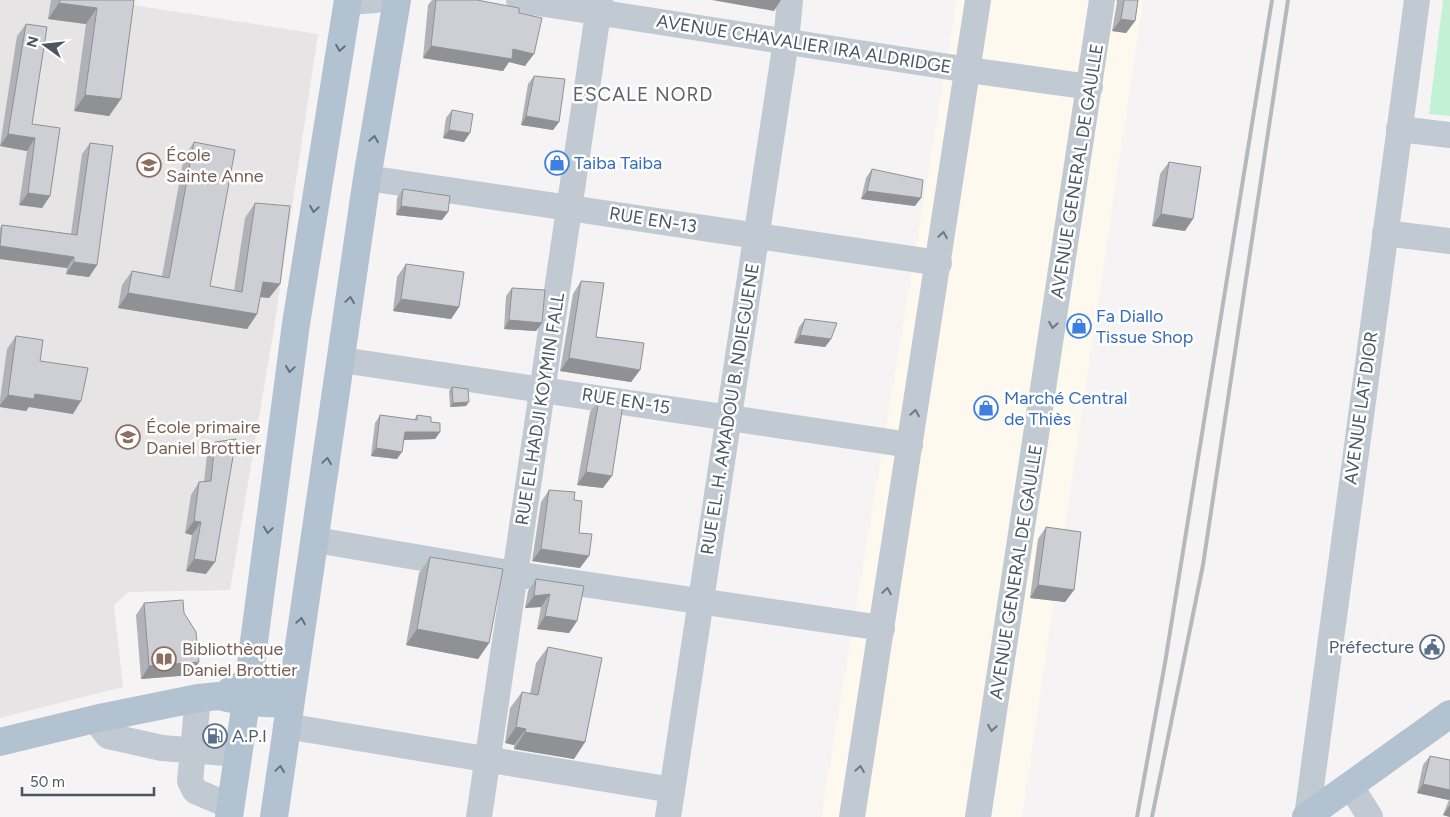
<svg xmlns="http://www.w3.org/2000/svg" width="1450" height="817" font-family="Figtree,sans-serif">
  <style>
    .commercial { fill: #fdf9ef }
    .education { fill: #e6e4e5 }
    .green { fill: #c3f1d5 }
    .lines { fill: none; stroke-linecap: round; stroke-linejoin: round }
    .minor { stroke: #c1cad2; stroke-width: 26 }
    .major { stroke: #b3c2d1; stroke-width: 28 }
    .rail { stroke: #b5b8bd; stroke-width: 4 }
    .wall { fill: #b0b2b7 }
    .shaded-wall { fill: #909195 }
    .building { fill: #cdcfd5; stroke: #909195 }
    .oneway { stroke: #64717d }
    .oneway2 { stroke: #6e7983 }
    .labels { text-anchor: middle; stroke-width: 5; stroke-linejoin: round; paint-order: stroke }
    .street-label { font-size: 18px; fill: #4a5661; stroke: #fff }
    .education-label { font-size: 18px; fill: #785e54; stroke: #fff; text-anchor: start }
    .shop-label { font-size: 18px; fill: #366cbe; stroke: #fff; text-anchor: start }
    .service-label { font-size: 18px; fill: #4e5e75; stroke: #fff; text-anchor: end }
    .neighbourhood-label { font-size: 19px; letter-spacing: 1px; fill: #5f6368; stroke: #fff }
  </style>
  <rect width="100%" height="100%" fill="#f5f3f3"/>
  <!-- commercial -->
  <polygon class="commercial" points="957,0 1143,0 1022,817 821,817"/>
  <!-- education -->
  <polygon class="education" points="0,0 101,0 318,34 273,334 230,590 128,592 114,605 123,687 0,718"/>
  <!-- green -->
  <polygon class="green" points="1443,0 1450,0 1450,116 1429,114"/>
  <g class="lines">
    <!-- minor -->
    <g class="minor">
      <polyline points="519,0 969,70 1090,87"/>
      <polyline points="347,2 376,0"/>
      <polyline points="1399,129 1450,135"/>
      <polyline points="367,178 939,263"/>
      <polyline points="1385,233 1450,241"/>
      <polyline points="342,360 910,445"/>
      <polyline points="316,540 515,574 882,628"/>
      <polyline points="198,698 190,781 195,791 230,806"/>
      <polyline points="95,719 108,736 162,748 239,754"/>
      <polyline points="286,726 672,790"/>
      <polyline points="1350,785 1370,817"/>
      <polyline points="479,817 600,0"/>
      <polyline points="668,817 786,41 790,0"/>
      <polyline points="852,817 978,0"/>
      <polyline points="978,817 1102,0"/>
      <polyline points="1307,817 1417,0"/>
    </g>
    <!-- major -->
    <g class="major">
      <path d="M231,690C251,680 270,677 292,680"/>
      <polyline points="0,742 95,719 198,698 219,696 246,702 289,704"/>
      <polyline points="229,817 246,702 296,324 348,0"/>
      <polyline points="274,817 367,178 397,0"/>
      <polyline points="1306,817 1450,714"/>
    </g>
    <!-- rail -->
    <g class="rail">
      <polyline points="1137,817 1165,663 1272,0"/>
      <polyline points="1152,817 1203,565 1288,0"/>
    </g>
  </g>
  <!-- wall -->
  <g class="wall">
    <polygon points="51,0 134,0 121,99 109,116 74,111 86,24 48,19"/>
    <polygon points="432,0 477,0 519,13 525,66 509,62 503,71 423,58 428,5"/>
    <polygon points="1116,0 1138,0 1135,21 1126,33 1112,31 1117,2"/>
    <polygon points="26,24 32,124 50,196 42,208 19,205 27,151 0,146 17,36"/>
    <polygon points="534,76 559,122 553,130 521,125 528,84"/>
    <polygon points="452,110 464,142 443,138 446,118"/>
    <polygon points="194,142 210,286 234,291 245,218 255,203 280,284 269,298 260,297 257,314 247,329 118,308 122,285 132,271 162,276 184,157"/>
    <polygon points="90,143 97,265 89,277 66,274 67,268 0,259 0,228 2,225 71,234 82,154"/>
    <polygon points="1169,162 1185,231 1152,226 1160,174"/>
    <polygon points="872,169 915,206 861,199 866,178"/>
    <polygon points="403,189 442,220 396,215 397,198"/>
    <polygon points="406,264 459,307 451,319 393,311 397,277"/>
    <polygon points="581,281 596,337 640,370 631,382 560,371 573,294"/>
    <polygon points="512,288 542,323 536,331 504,329 506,296"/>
    <polygon points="805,319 831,339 825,347 794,343 799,327"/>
    <polygon points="16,336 40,361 73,414 29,407 26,411 0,407 0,400 7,349"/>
    <polygon points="452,387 466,406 450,407 449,391"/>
    <polygon points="599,400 603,488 577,485 590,412"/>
    <polygon points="380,415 414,420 417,415 431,422 440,432 435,439 404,440 397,459 371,456 375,423"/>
    <polygon points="215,442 206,574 186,571 192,535 185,533 191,495 199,482 204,482 207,454"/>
    <polygon points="549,490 574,500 579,533 580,568 532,561 541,502"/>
    <polygon points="1046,527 1074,590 1065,602 1030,598 1038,539"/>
    <polygon points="430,557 489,643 478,659 406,645 419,573"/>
    <polygon points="536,579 577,621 569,633 537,629 541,607 525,608 528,591"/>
    <polygon points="144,603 191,675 141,679 136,615"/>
    <polygon points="548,647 585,742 574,759 514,749 514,745 505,743 510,708 522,692 530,694 536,663"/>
    <polygon points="1430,756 1450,760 1450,817 1443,815 1449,800 1417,793 1423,765"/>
  </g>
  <!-- shaded-wall -->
  <g class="shaded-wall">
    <polygon points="712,0 781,0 774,11"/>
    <polygon points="59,3 97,8 86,24 48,19"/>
    <polygon points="1121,19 1135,21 1126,33 1112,31"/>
    <polygon points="431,46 513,49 534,54 525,66 509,62 503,71 423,58"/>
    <polygon points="85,95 121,99 109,116 74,111"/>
    <polygon points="526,116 559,122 553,130 521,125"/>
    <polygon points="449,130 470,133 464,142 443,138"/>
    <polygon points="8,134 35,138 27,151 0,146"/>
    <polygon points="867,191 921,198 915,206 861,199"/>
    <polygon points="28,193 50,196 42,208 19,205"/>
    <polygon points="401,206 448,212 442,220 396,215"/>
    <polygon points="1161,214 1193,219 1185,231 1152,226"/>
    <polygon points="0,246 74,257 67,268 0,259"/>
    <polygon points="74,262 97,265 89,277 66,274"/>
    <polygon points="263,282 280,284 269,298 252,296"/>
    <polygon points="128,293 257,314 247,329 118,308"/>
    <polygon points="401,299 459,307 451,319 393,311"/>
    <polygon points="509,320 542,323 536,331 504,329"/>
    <polygon points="800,335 831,339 825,347 794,343"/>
    <polygon points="569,358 640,370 631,382 560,371"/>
    <polygon points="35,394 81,401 73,414 29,407 26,411 0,407 0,405 8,395"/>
    <polygon points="469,402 466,406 450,407 453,403"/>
    <polygon points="405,432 440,432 435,439 400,440"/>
    <polygon points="376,448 402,452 397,459 371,456"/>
    <polygon points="586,472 612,476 603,488 577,485"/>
    <polygon points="194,521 201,522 192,535 185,533"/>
    <polygon points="541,549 589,556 580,568 532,561"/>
    <polygon points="194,559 215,562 206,574 186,571"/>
    <polygon points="1038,585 1074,590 1065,602 1030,598"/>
    <polygon points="550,594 541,607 525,608 534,596"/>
    <polygon points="545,616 577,621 569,633 537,629"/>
    <polygon points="417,629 489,643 478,659 406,645"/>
    <polygon points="199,662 191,675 141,679 149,666"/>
    <polygon points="516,727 526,729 514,745 505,743"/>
    <polygon points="525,732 585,742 574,759 514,749"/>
    <polygon points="1423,784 1450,790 1450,799 1449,800 1417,793"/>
    <polygon points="1450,805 1450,817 1443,815"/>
  </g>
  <!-- building -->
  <g class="building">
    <polygon points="60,0 134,0 121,99 85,95 97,8 59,3"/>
    <polygon points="436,0 477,0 519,8 519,13 542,18 534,54 513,49 512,59 431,46"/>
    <polygon points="1124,0 1138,0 1135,21 1121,19"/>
    <polygon points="26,24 47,27 32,124 60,128 50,196 28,193 35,138 8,134"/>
    <polygon points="534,76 565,79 559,122 526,116"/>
    <polygon points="452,110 473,114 470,133 449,130"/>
    <polygon points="194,142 235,150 210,286 242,292 255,203 290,206 280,284 263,282 257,314 128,293 132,271 169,278"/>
    <polygon points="90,143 113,146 97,265 74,262 74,257 0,246 2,225 77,235"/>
    <polygon points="1169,162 1201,167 1193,219 1161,214"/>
    <polygon points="872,169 923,180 921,198 867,191"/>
    <polygon points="403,189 450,196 448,212 401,206"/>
    <polygon points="406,264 464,272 459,307 401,299"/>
    <polygon points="581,281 604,283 596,337 644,343 640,370 569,358"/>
    <polygon points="512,288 545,290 542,323 509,320"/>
    <polygon points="805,319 837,323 831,339 800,335"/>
    <polygon points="16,336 43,340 40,361 88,368 81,401 35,394 34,399 8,395"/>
    <polygon points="452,387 468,389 469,402 453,403"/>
    <polygon points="599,400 623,404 612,476 586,472"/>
    <polygon points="380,415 417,420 417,415 431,417 431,422 440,423 440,432 405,432 402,452 376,448"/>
    <polygon points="236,439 215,562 194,559 201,522 194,521 199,482 211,481 215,442"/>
    <polygon points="549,490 575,492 574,500 582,501 579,533 592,534 589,556 541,549"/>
    <polygon points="1046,527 1081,532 1074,590 1038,585"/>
    <polygon points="430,557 503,569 489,643 417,629"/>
    <polygon points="536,579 584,586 577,621 545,616 550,594 534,596"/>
    <polygon points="183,600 184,613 196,632 199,662 149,666 144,603"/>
    <polygon points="548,647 602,658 585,742 525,732 526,729 516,727 522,692 538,695"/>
    <polygon points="1430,756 1450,760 1450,790 1423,784"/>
  </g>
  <!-- one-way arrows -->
  <defs><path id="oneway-chevron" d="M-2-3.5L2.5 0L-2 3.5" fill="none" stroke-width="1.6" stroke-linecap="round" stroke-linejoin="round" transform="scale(1.25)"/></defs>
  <g class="oneway">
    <use href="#oneway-chevron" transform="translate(340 48) rotate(99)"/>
    <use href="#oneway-chevron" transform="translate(374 139) rotate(-81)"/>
    <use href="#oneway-chevron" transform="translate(314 209) rotate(99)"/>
    <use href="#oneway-chevron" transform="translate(350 300) rotate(-82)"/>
    <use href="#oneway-chevron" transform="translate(290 369) rotate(98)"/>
    <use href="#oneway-chevron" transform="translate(327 461) rotate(-82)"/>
    <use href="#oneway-chevron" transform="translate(268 530) rotate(98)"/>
    <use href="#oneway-chevron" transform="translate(301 621) rotate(-80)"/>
    <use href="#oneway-chevron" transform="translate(280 769) rotate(-82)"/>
  </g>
  <g class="oneway2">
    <use href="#oneway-chevron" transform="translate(943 235) rotate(-81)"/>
    <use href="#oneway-chevron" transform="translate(1053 325) rotate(99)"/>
    <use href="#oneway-chevron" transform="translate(915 413) rotate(-81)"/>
    <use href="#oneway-chevron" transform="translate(887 591) rotate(-81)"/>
    <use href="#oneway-chevron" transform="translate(992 728) rotate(99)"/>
    <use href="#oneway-chevron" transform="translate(860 769) rotate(-81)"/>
  </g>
  <!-- icons -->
  <defs>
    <g id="shop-ring" transform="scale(1.25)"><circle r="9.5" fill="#fff" stroke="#3f7fe0" stroke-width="1.5"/><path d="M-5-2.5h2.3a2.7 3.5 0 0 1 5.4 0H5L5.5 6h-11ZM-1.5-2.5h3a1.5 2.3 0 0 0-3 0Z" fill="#3f7fe0"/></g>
    <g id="school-ring" transform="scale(1.25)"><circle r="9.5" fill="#fff" stroke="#8d6e63" stroke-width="1.5"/><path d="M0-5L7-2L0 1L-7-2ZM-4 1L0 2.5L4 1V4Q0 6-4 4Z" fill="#8d6e63"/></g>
    <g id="civic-ring" transform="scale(1.25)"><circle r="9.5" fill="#fff" stroke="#5c6f8a" stroke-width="1.5"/><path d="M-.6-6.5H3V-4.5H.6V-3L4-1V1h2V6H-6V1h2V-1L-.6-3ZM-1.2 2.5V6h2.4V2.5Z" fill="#5c6f8a"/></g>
    <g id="library-ring" transform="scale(1.25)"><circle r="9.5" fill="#fff" stroke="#8d6e63" stroke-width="1.5"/><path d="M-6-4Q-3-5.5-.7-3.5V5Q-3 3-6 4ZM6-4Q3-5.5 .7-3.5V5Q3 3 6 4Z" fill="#8d6e63"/></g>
    <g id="fuel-ring" transform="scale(1.25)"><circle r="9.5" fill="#fff" stroke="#5c6f8a" stroke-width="1.5"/><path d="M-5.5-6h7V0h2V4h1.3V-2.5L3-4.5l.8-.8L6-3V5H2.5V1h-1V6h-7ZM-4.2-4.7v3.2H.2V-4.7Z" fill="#5c6f8a"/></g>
  </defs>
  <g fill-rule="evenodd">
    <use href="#shop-ring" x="557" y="163"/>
    <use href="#school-ring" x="149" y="165"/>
    <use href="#shop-ring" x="1079" y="326"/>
    <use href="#shop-ring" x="986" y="408"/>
    <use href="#school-ring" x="128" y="437"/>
    <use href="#civic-ring" x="1432" y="647"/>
    <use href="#library-ring" x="164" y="659"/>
    <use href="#fuel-ring" x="215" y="736"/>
  </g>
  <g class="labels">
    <!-- street labels -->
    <g class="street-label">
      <text transform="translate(804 44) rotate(9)" y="6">AVENUE CHAVALIER IRA ALDRIDGE</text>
      <text transform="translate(1077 171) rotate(-81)" y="6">AVENUE GENERAL DE GAULLE</text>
      <text transform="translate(653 220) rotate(9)" y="6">RUE EN-13</text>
      <text transform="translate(626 401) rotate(9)" y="6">RUE EN-15</text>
      <text transform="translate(1361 408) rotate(-82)" y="6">AVENUE LAT DIOR</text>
      <text transform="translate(540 409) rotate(-81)" y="6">RUE EL HADJI KOYMIN FALL</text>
      <text transform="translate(730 409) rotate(-81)" y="6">RUE EL. H. AMADOU B. NDIEGUENE</text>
      <text transform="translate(1016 572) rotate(-81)" y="6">AVENUE GENERAL DE GAULLE</text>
    </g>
    <!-- education labels -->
    <g class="education-label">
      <text x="166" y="161">École<tspan x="166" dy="21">Sainte Anne</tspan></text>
      <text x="146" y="433">École primaire<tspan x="146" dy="21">Daniel Brottier</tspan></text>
      <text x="182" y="655">Bibliothèque<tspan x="182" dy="21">Daniel Brottier</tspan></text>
    </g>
    <!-- shop labels -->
    <g class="shop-label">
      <text x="574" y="169">Taiba Taiba</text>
      <text x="1096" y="322">Fa Diallo<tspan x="1096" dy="21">Tissue Shop</tspan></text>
      <text x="1004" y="404">Marché Central<tspan x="1004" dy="21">de Thiès</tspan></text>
    </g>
    <!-- service labels -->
    <g class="service-label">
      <text x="1414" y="653">Préfecture</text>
      <text x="232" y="742" text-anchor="start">A.P.I</text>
    </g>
    <!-- neighbourhood labels -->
    <g class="neighbourhood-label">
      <text x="643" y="101">ESCALE NORD</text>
    </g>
  </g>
  <!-- north arrow -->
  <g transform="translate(45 45) rotate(285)" stroke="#ffffff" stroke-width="4" paint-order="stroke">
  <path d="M0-4L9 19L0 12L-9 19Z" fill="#4a5661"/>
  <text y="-8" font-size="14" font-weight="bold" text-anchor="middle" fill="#4a5661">N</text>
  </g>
  <!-- scale -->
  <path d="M22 787v8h132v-8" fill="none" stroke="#4a5661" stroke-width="2.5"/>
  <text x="30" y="787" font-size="15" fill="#4a5661" stroke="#ffffff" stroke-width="4" paint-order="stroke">50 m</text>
</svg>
